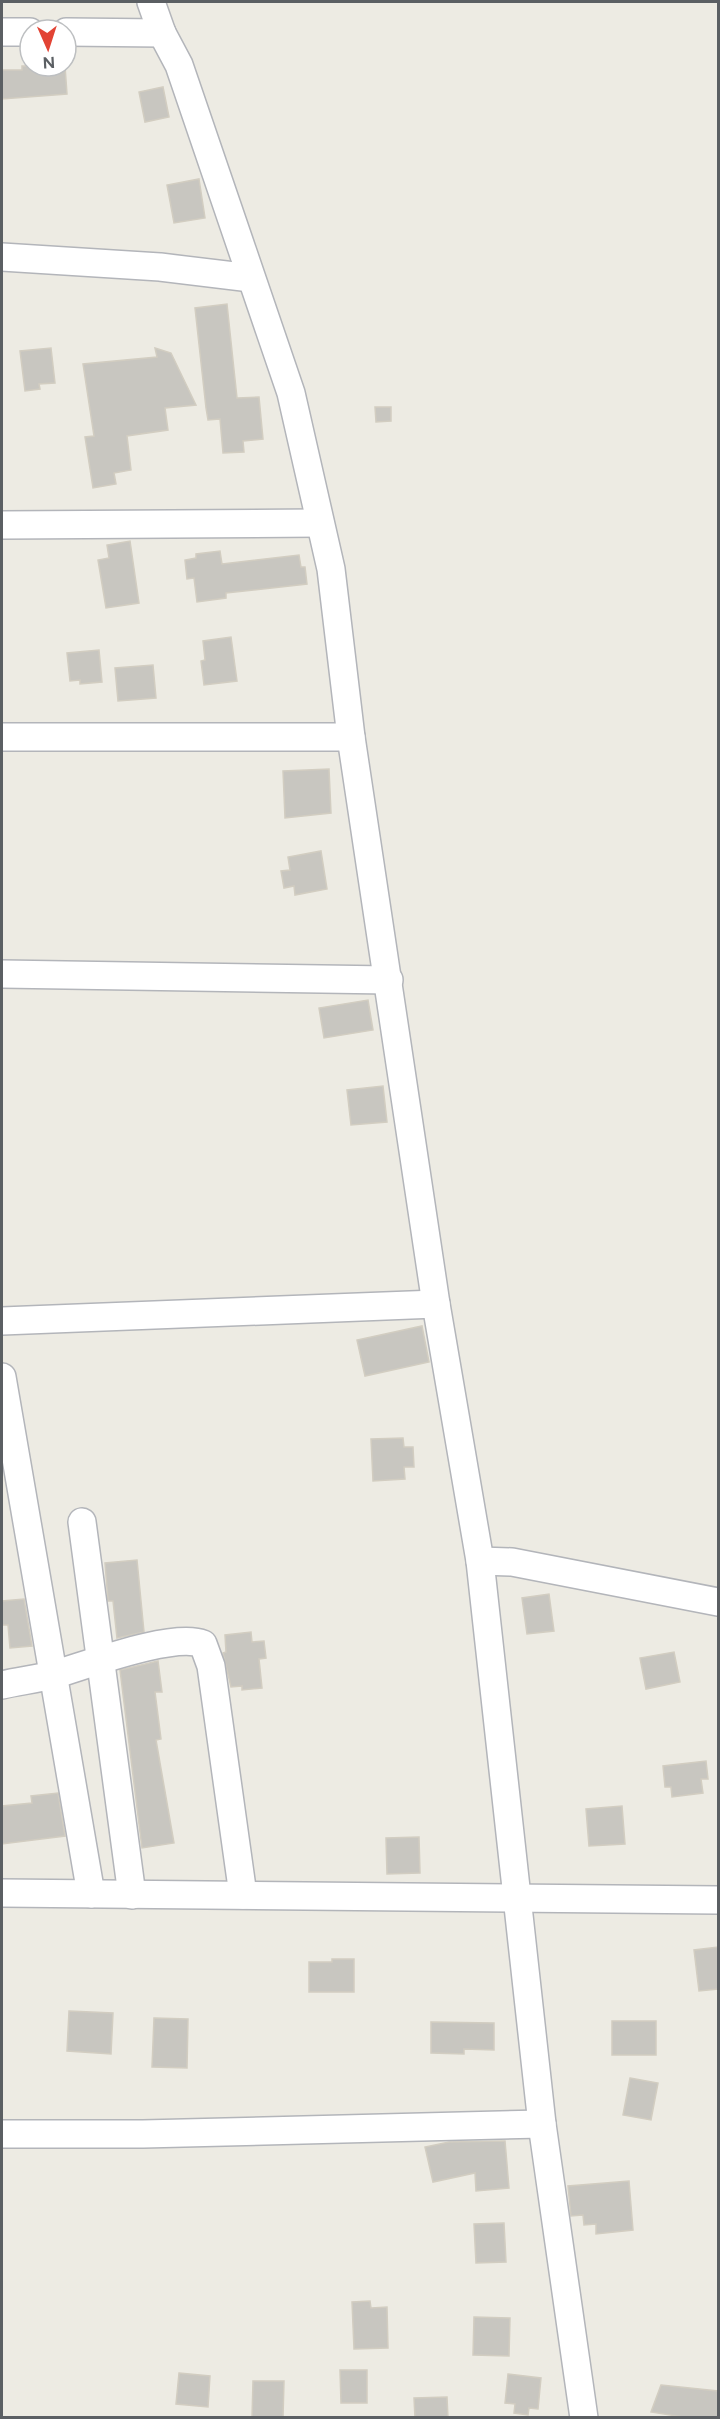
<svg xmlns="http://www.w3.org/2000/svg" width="720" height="2419" font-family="Figtree,sans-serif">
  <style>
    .building { fill: #c8c6c0; stroke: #d2cdc1; stroke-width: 1.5 }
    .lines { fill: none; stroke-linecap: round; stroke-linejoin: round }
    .minor-casing { stroke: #b3b5ba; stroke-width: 30 }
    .minor { stroke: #fff; stroke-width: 27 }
  </style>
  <rect width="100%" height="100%" fill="#edebe3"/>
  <!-- building -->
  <g class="building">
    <polygon points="22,66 65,66 67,94 2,99 2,70 22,70"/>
    <polygon points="163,87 169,117 145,122 139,92"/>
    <polygon points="199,179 205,218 174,223 167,185"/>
    <polygon points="227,304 237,398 259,397 263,439 243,441 244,452 223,453 220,419 208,420 206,408 195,308"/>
    <polygon points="51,348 55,383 39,384 40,389 25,391 20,351"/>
    <polygon points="155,348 171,353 196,405 165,408 168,430 127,436 131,470 114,473 116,484 93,488 85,437 94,436 83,364 157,357"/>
    <polygon points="375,407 391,407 391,421 376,422"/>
    <polygon points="130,541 139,603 106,608 98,560 109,558 107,545"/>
    <polygon points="220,551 222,564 299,555 301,567 305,567 307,584 226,593 226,598 197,602 194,578 187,579 185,560 196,558 196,554"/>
    <polygon points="231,637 237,681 204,685 201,661 205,660 203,641"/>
    <polygon points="99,650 102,682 80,684 80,680 70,681 67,653"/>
    <polygon points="153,665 156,698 118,701 115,668"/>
    <polygon points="329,769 331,813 285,818 283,771"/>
    <polygon points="321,851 327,889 295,895 294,886 284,888 281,871 290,870 288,857"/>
    <polygon points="368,1000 373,1030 324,1038 319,1008"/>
    <polygon points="383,1086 387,1122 351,1125 347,1090"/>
    <polygon points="422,1326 429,1362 365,1376 357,1340"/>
    <polygon points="403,1438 404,1447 413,1447 414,1467 404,1467 405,1479 373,1481 371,1439"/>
    <polygon points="137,1560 144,1632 117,1638 113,1601 108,1601 105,1563"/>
    <polygon points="549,1594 554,1631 527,1634 522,1598"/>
    <polygon points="24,1599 32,1646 10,1648 8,1625 2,1625 2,1601"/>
    <polygon points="251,1632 252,1642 264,1641 266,1658 259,1659 262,1688 242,1690 242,1686 231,1687 223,1653 226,1652 225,1635"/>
    <polygon points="674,1652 680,1682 646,1689 640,1658"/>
    <polygon points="158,1661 162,1692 155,1692 161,1739 156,1740 174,1843 142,1848 120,1670"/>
    <polygon points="706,1761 708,1779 701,1779 703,1793 672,1797 671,1787 665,1787 663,1766"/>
    <polygon points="58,1793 65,1836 2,1844 2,1806 32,1803 31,1796"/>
    <polygon points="622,1806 625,1844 589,1846 586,1809"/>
    <polygon points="419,1837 420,1873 387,1874 386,1838"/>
    <polygon points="718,1947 718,1989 699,1991 694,1950"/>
    <polygon points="332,1959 354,1959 354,1992 309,1992 309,1962 332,1962"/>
    <polygon points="69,2011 113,2013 111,2054 67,2051"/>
    <polygon points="154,2018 188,2019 187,2068 152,2067"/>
    <rect x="612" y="2021" width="44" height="34"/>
    <polygon points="431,2022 494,2023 494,2050 464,2049 464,2054 431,2053"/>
    <polygon points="630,2078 658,2083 651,2120 623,2115"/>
    <polygon points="505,2141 509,2188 476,2191 475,2173 433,2182 425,2147 449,2142"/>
    <polygon points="629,2181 633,2230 596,2234 596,2224 584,2225 583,2215 571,2216 568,2186"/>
    <polygon points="504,2223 506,2262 476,2263 474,2224"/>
    <polygon points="370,2301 371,2308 387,2307 388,2348 354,2349 352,2302"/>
    <polygon points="474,2317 510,2318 509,2356 473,2355"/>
    <polygon points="340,2370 367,2370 367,2403 341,2403"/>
    <polygon points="179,2373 210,2376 208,2407 176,2404"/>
    <polygon points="508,2374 541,2378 538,2409 529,2408 528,2415 514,2413 515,2404 505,2403"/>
    <polygon points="253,2381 284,2381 283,2418 252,2418"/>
    <polygon points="661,2385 718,2391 718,2418 689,2418 651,2412"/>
    <polygon points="447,2397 448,2418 415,2418 414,2398"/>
  </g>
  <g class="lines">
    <!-- minor casing -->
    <g class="minor-casing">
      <g id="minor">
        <polyline points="151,2 162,33 179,65 291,393 331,569 351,737 436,1304 480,1561 542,2124 584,2418"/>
        <polyline points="2,32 30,32"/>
        <polyline points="66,32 162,33"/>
        <polyline points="2,257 160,267 251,278"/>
        <polyline points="2,525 320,523"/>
        <polyline points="2,737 351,737"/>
        <polyline points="2,974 389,980"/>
        <polyline points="2,1321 436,1304"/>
        <polyline points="2,1377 91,1894"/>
        <polyline points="82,1522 132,1895"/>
        <polyline points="480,1561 512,1562 718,1602"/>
        <path d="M2,1685C19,1681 38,1679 56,1674C87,1665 174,1632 203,1644L211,1666L243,1895"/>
        <polyline points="2,1893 718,1900"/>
        <polyline points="2,2134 143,2134 542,2124"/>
      </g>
    </g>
    <!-- minor -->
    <use href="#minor" class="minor"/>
  </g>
  <!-- border -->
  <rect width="720" height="2419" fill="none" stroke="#5b5f63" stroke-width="6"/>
  <!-- north arrow -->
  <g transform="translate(48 48) rotate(177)"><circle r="28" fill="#ffffff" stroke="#bdbfc1" stroke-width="1.5"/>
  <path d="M0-4.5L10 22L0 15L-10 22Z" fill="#e24334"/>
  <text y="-9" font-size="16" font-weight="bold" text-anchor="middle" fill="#5b5f63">N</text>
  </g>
</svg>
